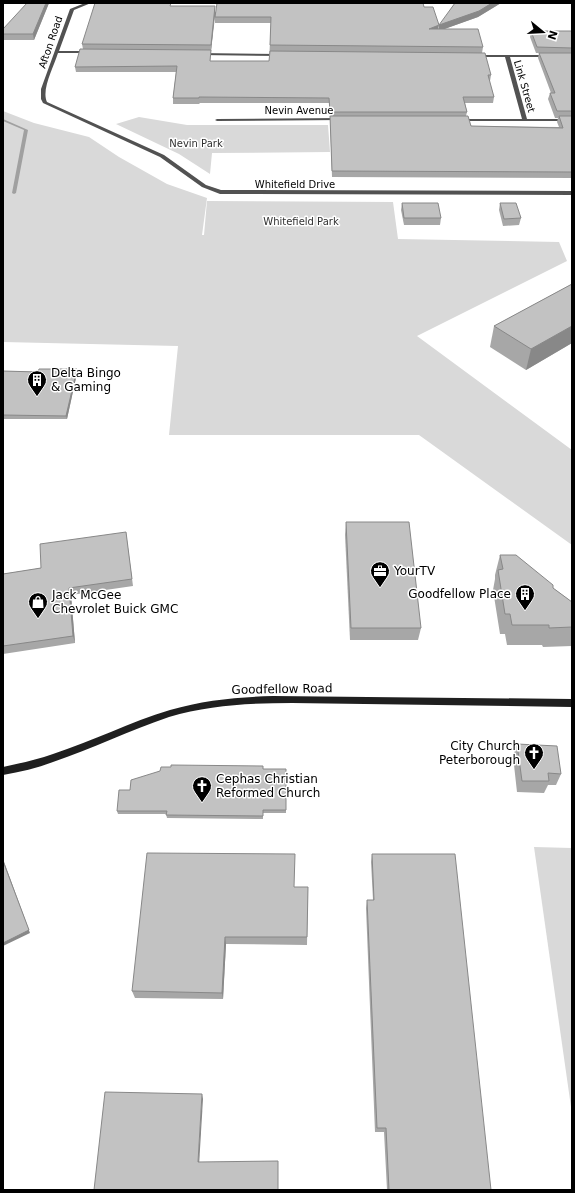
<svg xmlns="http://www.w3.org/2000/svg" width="575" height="1193" font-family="'DejaVu Sans',sans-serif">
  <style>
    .green { fill: #d9d9d9 }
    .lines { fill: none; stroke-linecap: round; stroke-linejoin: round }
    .stream { fill: #a0a0a0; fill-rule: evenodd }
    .street { fill: #525252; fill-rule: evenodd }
    .secondary { fill: #1f1f1f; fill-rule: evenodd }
    .wall { fill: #a7a7a7; fill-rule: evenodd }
    .shaded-wall { fill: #888 }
    .building { fill: #c2c2c2; stroke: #888 }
    .labels { text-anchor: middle; stroke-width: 3; stroke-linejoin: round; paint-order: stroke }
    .far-street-label { font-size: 10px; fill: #000; stroke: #fff }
    .far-park-label { font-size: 10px; fill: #303030; stroke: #fff }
    .poi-label { font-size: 12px; fill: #000; stroke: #fff; text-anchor: start }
    .street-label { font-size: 12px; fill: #000; stroke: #fff }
  </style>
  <rect width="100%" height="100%" fill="#fff"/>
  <!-- green -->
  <g class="green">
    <polygon points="3,111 34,123 89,137 119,157 167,184 207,198 202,235 204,235 207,201 393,202 398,239 559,242 567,261 417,336 572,450 572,545 419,435 169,435 178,346 3,342"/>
    <polygon points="139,117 187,125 328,125 330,152 212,153 210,174 179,154 116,124"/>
    <polygon points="534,847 572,848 572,1114"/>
  </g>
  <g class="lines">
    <!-- stream -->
    <polygon class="stream" points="3,119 28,130 16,193 14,194 12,193 24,130 3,121"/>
    <!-- street -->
    <g class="street">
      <path d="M85,3H91L74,10L59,51H90L92,52L90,53H58C54,66 41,90 47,102L164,155L206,185L221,190L572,191V195L220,194L202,187L160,157L43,103L41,99V89L70,9Z"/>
      <polygon points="198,53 280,54 282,55 280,56 200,55 198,54"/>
      <polygon points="474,55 550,55 550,56 548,57 510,57 527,119 572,119 572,121 458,121 458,119 522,119 505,57 476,57 474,56"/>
      <polygon points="340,118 342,118 342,120 217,121 215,120 217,119"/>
    </g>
    <!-- secondary -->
    <path class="secondary" d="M273,696L572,699V707L292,703C251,703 209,705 169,717C130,730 92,749 53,762C37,768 20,772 3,775V767C20,763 37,760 53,754C93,741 130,722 170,710C204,700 238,697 273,696Z"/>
  </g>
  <!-- wall -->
  <g class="wall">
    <polygon points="49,3 34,40 3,40 3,29"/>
    <path d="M455,3H501L478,17L444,29L483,47L482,53L491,75L490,81H489L494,97L493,103H465L467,112L466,116L471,126L559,127L557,122L558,118H555L548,99L550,93H551L538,58L539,53H536L530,37L531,31H572V178L332,177L330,118L329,103H200L199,104H173V98L176,72H76L75,67L83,49L82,44L172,6H215V12L424,7L439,29ZM215,17V23H271L269,61H210L211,51Z"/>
    <polygon points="402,203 441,218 440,225 404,225 401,210"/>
    <polygon points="500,203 521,218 519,225 503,226 499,210"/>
    <polygon points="572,284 572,343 526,370 490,347 494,326"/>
    <polygon points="77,369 77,373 67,419 3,419 3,371 38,372"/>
    <polygon points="346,522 421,628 418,640 350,640 345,535"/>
    <polygon points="126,532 133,586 71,595 75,643 3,654 3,574 41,568"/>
    <polygon points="500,555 553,588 572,602 572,646 543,647 542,645 507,645 505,634 500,634 493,590 495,579 495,575"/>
    <polygon points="517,744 561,774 556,785 548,785 544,793 517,792 513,756"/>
    <polygon points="263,769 286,769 286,813 263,813 263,819 167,818 166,814 118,814 117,811 130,790"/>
    <polygon points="372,854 491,1190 387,1190 384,1132 375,1132 366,908 367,900 373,900 371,862"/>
    <polygon points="294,887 308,887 307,945 226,944 223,999 135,998 132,991"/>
  </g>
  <!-- shaded-wall -->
  <g class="shaded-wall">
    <polygon points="46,3 49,3 34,40 33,34"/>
    <polygon points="492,3 501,3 478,17 439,31 439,25"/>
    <polygon points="215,6 215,12 211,51 211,45"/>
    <polygon points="439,25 438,31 429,29"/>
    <polygon points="572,326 572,343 526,370 531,349"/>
    <polygon points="77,369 77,373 67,419 66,416"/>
    <polygon points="69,588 71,595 75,643 73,636"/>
    <polygon points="3,859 30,933 3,946"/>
    <polygon points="225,937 226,944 223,999 222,993"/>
    <polygon points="202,1094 203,1099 199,1166 198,1162"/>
  </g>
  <!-- building -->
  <g class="building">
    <polygon points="27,3 46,3 33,34 3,34 3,29"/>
    <polygon points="95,3 171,3 170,6 215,6 211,45 82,44"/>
    <polygon points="217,3 423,3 424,7 433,7 439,25 429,29 478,29 483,47 270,45 271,17 215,17"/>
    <polygon points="455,3 492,3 479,11 439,25"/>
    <polygon points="531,31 572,31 572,48 537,47"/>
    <polygon points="80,49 211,50 210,61 269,61 270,51 485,53 491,75 488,75 494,97 463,97 467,112 330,112 329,98 199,97 199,98 173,98 177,66 75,67"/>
    <polygon points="539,53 572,53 572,111 557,111 550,93 555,93"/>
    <polygon points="330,116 468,116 471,126 563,128 559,116 572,116 572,172 332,171"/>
    <polygon points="402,203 438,203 441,218 404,218"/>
    <polygon points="500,203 516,203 521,218 504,219"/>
    <polygon points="572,284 572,326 531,349 494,326"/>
    <polygon points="39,369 77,369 66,416 3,415 3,371 38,372"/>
    <polygon points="346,522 409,522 421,628 351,628"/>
    <polygon points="126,532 132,579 69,588 73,636 3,646 3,574 41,568 40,544"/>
    <polygon points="500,555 516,555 553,585 553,588 572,602 572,627 549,628 549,625 512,625 510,614 505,614 498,570 503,569"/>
    <polygon points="517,744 557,746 561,774 548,773 549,781 522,781"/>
    <polygon points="171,765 263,766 263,769 286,769 286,810 263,810 263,816 166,815 167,811 117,811 119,790 130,790 131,780 160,771 161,767 171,767"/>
    <polygon points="147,853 295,854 294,887 308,887 307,937 225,937 222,993 132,991"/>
    <polygon points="372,854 455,854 491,1190 389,1190 386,1128 377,1128 367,900 374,900"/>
    <polygon points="3,861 29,930 3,943"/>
    <polygon points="105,1092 202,1094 198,1162 278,1161 278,1190 94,1190"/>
  </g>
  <!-- icons -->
  <defs>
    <g id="building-pin" transform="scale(1)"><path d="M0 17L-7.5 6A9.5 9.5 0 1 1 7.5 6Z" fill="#000" stroke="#fff"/><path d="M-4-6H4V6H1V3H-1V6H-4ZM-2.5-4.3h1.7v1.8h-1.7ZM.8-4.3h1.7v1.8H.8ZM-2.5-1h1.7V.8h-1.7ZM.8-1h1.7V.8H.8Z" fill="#fff"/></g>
    <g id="office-pin" transform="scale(1)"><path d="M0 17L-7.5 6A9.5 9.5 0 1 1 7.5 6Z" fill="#000" stroke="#fff"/><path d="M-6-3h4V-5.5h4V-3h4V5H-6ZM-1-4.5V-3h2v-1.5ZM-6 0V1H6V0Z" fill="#fff"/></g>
    <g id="shop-pin" transform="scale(1)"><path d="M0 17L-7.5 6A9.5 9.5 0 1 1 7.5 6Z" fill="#000" stroke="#fff"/><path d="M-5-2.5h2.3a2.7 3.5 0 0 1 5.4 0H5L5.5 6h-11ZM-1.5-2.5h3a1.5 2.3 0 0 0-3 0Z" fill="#fff"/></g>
    <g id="church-pin" transform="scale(1)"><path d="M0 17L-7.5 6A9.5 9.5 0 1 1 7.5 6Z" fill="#000" stroke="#fff"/><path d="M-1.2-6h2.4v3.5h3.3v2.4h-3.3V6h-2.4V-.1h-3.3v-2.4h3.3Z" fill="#fff"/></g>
  </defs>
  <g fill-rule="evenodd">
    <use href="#building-pin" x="37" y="380"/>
    <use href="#office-pin" x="380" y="571"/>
    <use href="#building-pin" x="525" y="594"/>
    <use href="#shop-pin" x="38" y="602"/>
    <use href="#church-pin" x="534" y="753"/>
    <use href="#church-pin" x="202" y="786"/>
  </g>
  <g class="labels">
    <!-- far-street labels -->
    <g class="far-street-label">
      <text transform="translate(50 42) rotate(-71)" y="4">Afton Road</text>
      <text transform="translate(525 86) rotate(74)" y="4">Link Street</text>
      <text x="299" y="114">Nevin Avenue</text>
      <text x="295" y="188">Whitefield Drive</text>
    </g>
    <!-- far-park labels -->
    <g class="far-park-label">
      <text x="196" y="147">Nevin Park</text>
      <text x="301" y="225">Whitefield Park</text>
    </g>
    <!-- poi labels -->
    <g class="poi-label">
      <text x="51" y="377">Delta Bingo<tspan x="51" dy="14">&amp; Gaming</tspan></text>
      <text x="394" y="575">YourTV</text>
      <text x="511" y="598" text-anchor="end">Goodfellow Place</text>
      <text x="52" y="599">Jack McGee<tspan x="52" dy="14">Chevrolet Buick GMC</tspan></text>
      <text x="520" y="750" text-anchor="end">City Church<tspan x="520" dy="14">Peterborough</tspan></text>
      <text x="216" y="783">Cephas Christian<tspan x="216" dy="14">Reformed Church</tspan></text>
    </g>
    <!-- street labels -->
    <g class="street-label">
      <text transform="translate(282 689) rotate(-1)" y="4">Goodfellow Road</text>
    </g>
  </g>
  <!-- border -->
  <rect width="575" height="1193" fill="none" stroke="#000000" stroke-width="8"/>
  <!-- north arrow -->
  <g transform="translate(543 32) rotate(108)" stroke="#ffffff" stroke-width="3" paint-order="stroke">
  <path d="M0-3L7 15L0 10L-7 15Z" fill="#000000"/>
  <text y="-6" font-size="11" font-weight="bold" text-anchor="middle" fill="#000000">N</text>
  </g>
</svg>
